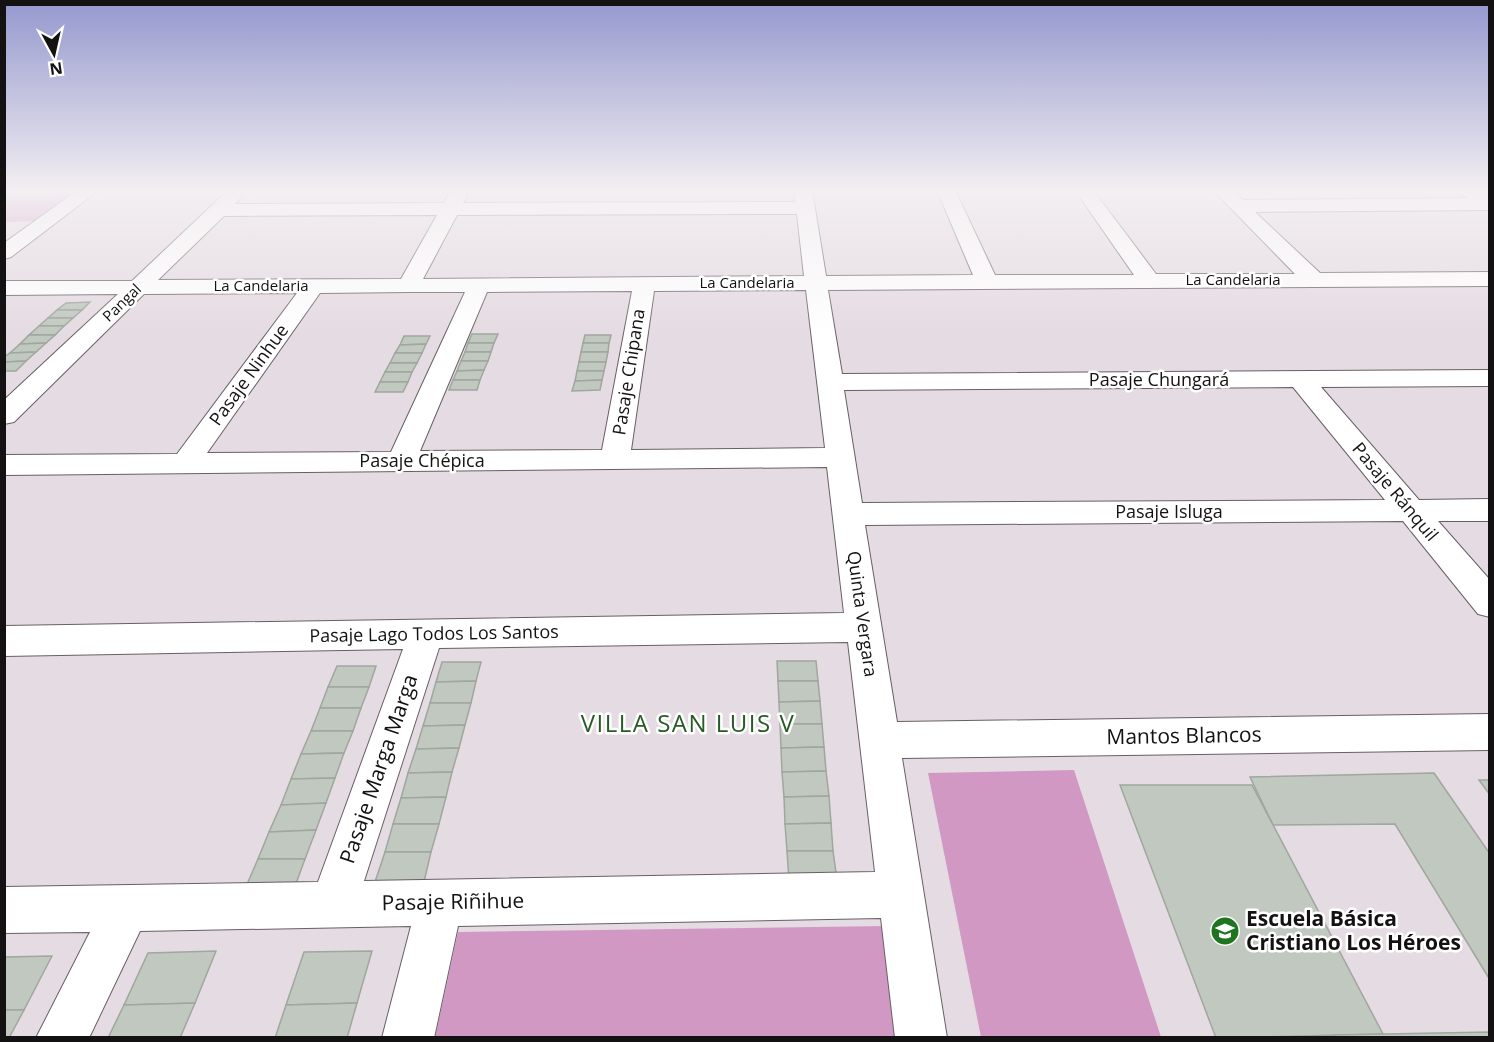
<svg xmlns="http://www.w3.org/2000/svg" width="1494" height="1042" font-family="'Open Sans',sans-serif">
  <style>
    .green { fill: #d298c4 }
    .building { fill: #c0c8bf; stroke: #9fa79e; stroke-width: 1.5 }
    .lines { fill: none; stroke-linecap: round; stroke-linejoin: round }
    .street-casing { stroke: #685f65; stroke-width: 2 }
    .secondary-casing { stroke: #685f65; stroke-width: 3 }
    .street { fill: #fff; fill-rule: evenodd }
    .secondary { fill: #fff; fill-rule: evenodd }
    .labels { text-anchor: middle; stroke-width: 5; stroke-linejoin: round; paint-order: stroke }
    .far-street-label { font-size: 15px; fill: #141113; stroke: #fff }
    .street-label { font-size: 18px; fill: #141113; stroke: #fff }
    .near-street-label { font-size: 21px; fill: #141113; stroke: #fff }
    .near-poi-label { font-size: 21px; font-weight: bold; fill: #141113; stroke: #fff; text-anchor: start }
    .near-neighbourhood-label { font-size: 24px; letter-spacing: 1.5px; fill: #275a25; stroke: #fff }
  </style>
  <rect width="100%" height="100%" fill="#e5dbe2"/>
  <!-- green -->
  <g class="green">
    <polygon points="5,190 82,190 38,221 5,222"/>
    <polygon points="1074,770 1161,1037 981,1037 928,773"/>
    <polygon points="886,926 897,1037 435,1038 458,932"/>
  </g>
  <!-- building -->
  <g class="building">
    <polygon points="90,302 82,310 57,310 66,303"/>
    <polygon points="57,310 82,310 73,318 48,318"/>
    <polygon points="48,318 73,318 64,326 39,326"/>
    <polygon points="39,326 64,326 55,335 29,335"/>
    <polygon points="472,334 498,334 494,343 468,343"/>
    <polygon points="29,335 55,335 46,343 20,344"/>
    <polygon points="585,335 611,335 609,343 583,343"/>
    <polygon points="404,336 430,336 426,344 400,345"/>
    <polygon points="46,343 36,352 10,353 20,344"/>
    <polygon points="468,343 494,343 491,352 465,352"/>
    <polygon points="583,343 609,343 608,352 581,352"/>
    <polygon points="426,344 422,353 395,353 400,345"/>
    <polygon points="36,352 26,361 4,362 4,357 10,353"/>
    <polygon points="465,352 491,352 488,361 461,361"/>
    <polygon points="581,352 608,352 606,362 579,362"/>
    <polygon points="395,353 422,353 417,363 390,363"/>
    <polygon points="26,361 16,371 4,371 4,362"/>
    <polygon points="461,361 488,361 484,370 457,371"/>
    <polygon points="579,362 606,362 604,371 577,371"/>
    <polygon points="390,363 417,363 412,372 385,372"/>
    <polygon points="484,370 480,380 453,380 457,371"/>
    <polygon points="577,371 604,371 602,380 575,381"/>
    <polygon points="385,372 412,372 408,382 380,382"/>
    <polygon points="453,380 480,380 477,390 449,390"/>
    <polygon points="602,380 600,390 572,391 575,381"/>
    <polygon points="380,382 408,382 403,392 375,392"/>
    <polygon points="777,661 816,661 818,681 778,681"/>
    <polygon points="442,662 481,662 476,681 436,682"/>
    <polygon points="337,666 376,666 369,687 328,687"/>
    <polygon points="476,681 471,703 430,703 436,682"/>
    <polygon points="778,681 818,681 820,701 779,702"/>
    <polygon points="328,687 369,687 361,708 320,708"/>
    <polygon points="820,701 822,724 780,724 779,702"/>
    <polygon points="430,703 471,703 465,725 423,726"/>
    <polygon points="320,708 361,708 353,731 311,731"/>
    <polygon points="780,724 822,724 824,747 781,748"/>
    <polygon points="465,725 459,748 416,749 423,726"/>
    <polygon points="311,731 353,731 344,753 301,754"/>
    <polygon points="824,747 826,771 782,772 781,748"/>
    <polygon points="459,748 452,772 408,773 416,749"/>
    <polygon points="344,753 335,778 291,779 301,754"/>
    <polygon points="826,771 829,796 784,797 782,772"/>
    <polygon points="452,772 446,797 401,798 408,773"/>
    <polygon points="1434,773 1490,854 1490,980 1395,824 1273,825 1250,777"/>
    <polygon points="335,778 326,803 281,805 291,779"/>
    <polygon points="1479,780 1490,780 1490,795"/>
    <polygon points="1120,785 1252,785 1383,1034 1216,1038"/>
    <polygon points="829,796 831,823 785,824 784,797"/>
    <polygon points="446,797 439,824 393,824 401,798"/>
    <polygon points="326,803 316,830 269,832 281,805"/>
    <polygon points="831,823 833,851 787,851 785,824"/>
    <polygon points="393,824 439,824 431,852 385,852"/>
    <polygon points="316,830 305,859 258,859 269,832"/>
    <polygon points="787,851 833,851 837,880 789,880"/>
    <polygon points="385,852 431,852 424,882 375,882"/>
    <polygon points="258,859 305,859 294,889 245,889"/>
    <polygon points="216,951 195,1003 124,1005 148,953"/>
    <polygon points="372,951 357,1003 286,1005 304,952"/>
    <polygon points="52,956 24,1010 4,1010 4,957"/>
    <polygon points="195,1003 180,1038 108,1038 124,1005"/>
    <polygon points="357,1003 347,1038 275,1038 286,1005"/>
    <polygon points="4,1010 24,1010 9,1038 4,1038"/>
    <polygon points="1490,1032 1490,1038 1336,1038 1334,1035"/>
  </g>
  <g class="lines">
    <!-- street casing -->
    <g class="street-casing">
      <g id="street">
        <polygon points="78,190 99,190 11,257 4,259 4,243"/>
        <path d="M233,190L240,192L242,196L235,204L444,203L451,191H465L467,195L463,203L795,202L794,190H812L826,276L973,275L937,190H955L995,275H1134L1075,190H1093L1156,274H1295L1213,190H1232L1243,200L1490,198V210L1255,212L1320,273L1490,272V286L828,290L842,374L1490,370V386L1321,387L1419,500L1490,499V521H1438L1490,580V617L1478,614L1403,521L865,525L897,722L1490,714V750L902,758L947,1038H895L881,918L458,926L434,1038H382L411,926L140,931L89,1038H36L90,932L4,933V887L318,882L403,649L4,656V626L844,613L827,467L4,475V455L177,454L297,293L144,294L14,422L4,424V400L118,294L4,295V281H132L226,192ZM797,214L804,276L423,279L457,215ZM437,215L401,279L158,280L224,216ZM806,290L825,448L631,450L654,291ZM632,291L602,450L420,451L487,292ZM410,292H465L391,452L207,453L320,293ZM1293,387L1385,500L862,503L844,390ZM848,642L875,872L364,881L439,648Z"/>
      </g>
    </g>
    <!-- secondary casing -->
    <g class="secondary-casing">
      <polygon id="secondary" points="1457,190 1481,190 1490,195 1490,209 1460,194"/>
    </g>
    <!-- street -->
    <use href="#street" class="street"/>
    <!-- secondary -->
    <use href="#secondary" class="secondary"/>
  </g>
  <!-- sky -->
  <linearGradient id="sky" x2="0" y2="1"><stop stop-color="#9498ce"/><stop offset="0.57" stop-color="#f3eff2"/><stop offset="1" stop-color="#f3eff2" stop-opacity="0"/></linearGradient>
  <rect width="1494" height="336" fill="url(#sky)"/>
  <!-- icons -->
  <defs>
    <g id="school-disc" transform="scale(1.5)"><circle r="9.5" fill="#1f741f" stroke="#fff"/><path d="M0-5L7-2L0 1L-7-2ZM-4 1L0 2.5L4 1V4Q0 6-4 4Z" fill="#fff"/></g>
  </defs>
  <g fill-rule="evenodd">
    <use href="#school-disc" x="1225" y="931"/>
  </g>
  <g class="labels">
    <!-- far-street labels -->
    <g class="far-street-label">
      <text x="1233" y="285">La Candelaria</text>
      <text x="747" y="288">La Candelaria</text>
      <text x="261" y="291">La Candelaria</text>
      <text transform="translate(122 303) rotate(-44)" y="5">Pangal</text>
    </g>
    <!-- street labels -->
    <g class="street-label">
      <text transform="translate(629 372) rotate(-81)" y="6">Pasaje Chipana</text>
      <text transform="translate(249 375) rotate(-54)" y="6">Pasaje Ninhue</text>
      <text x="1159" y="386">Pasaje Chungará</text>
      <text x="422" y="467">Pasaje Chépica</text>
      <text transform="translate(1395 492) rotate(50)" y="6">Pasaje Ránquil</text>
      <text x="1169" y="518">Pasaje Isluga</text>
      <text transform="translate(862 614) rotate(82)" y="6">Quinta Vergara</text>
      <text transform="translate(434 634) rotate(-1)" y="6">Pasaje Lago Todos Los Santos</text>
    </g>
    <!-- near-street labels -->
    <g class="near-street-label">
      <text transform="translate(1184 736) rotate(-1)" y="7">Mantos Blancos</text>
      <text transform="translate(379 769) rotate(-71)" y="7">Pasaje Marga Marga</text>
      <text transform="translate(453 902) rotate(-1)" y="7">Pasaje Riñihue</text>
    </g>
    <!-- near-poi labels -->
    <g class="near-poi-label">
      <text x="1246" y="926">Escuela Básica<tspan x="1246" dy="24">Cristiano Los Héroes</tspan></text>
    </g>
    <!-- near-neighbourhood labels -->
    <g class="near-neighbourhood-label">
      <text x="688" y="732">VILLA SAN LUIS V</text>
    </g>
  </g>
  <!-- border -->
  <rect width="1494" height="1042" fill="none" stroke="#141113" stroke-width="12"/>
  <!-- north arrow -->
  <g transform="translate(54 54) rotate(172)" stroke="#ffffff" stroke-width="4.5" paint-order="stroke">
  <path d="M0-4.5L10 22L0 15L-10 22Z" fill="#141113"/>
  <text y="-9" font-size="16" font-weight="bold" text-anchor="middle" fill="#141113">N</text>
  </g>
</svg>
